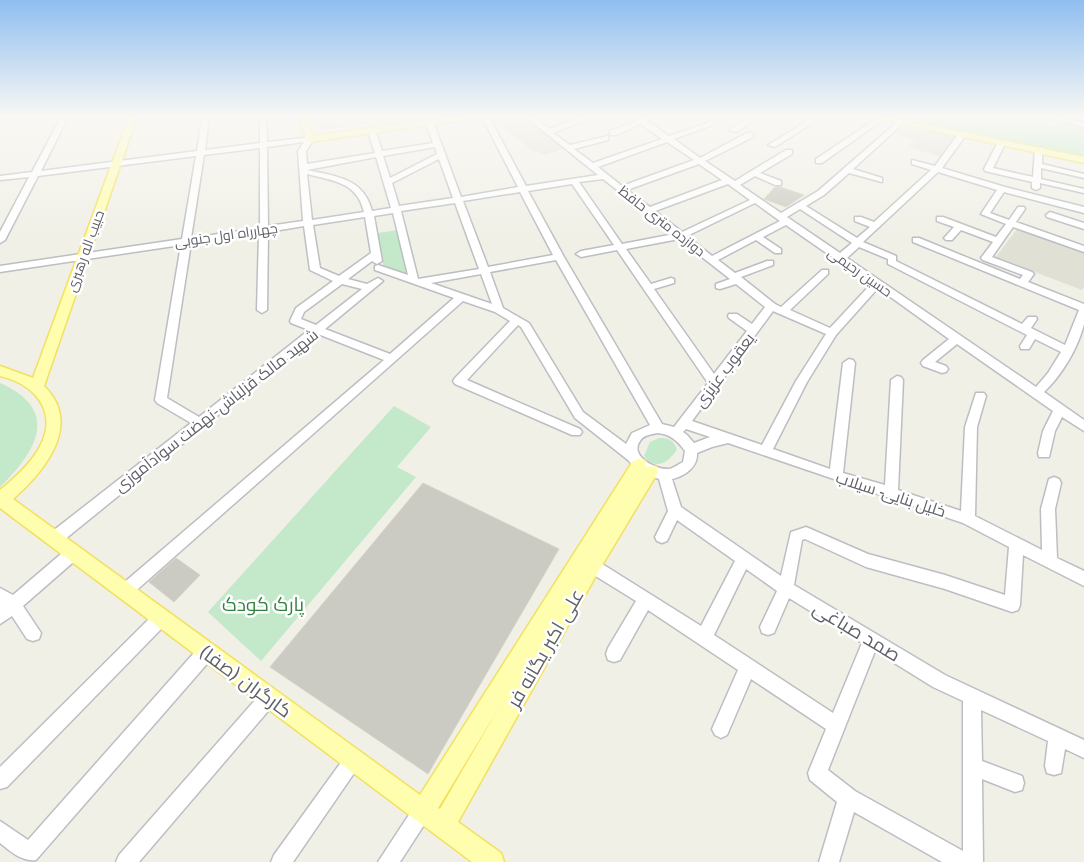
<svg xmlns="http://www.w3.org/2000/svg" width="1084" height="862" font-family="'Public Sans',Cairo,sans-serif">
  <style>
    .education { fill: #e1e0d5 }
    .green { fill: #c4e8ca }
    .building { fill: #cccbc3; stroke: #d6d3c5 }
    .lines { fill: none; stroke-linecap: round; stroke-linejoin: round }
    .minor-casing { stroke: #bcbec3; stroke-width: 3 }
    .major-casing { stroke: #f3e05e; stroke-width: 3 }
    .minor { fill: #fff; fill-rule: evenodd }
    .major { fill: #fffeae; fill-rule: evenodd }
    .labels { text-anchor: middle; stroke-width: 5; stroke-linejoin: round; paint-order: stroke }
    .far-street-label { font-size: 14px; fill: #5f6168; stroke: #fff }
    .street-label { font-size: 16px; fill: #5f6168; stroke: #fff }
    .near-park-label { font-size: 19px; fill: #338243; stroke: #fff }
    .near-street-label { font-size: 19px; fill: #5f6168; stroke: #fff }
  </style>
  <rect width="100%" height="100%" fill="#f1f0e7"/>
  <!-- education -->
  <g class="education">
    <polygon points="316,117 422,117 321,130"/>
    <polygon points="524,117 563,149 544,155 538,151 535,152 489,118"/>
    <polygon points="905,127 956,136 941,157 908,147 915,140 896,134"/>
    <polygon points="1017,229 1084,253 1084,287 1082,290 996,257"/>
  </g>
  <!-- green -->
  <g class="green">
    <polygon points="928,117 1014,117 1057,127 1057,121 1084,130 1084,157 926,125"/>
    <polygon points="397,230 408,274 384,269 378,233"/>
    <path d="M0,383C61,410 37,451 0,487Z"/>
    <polygon points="394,406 431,427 397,467 416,477 261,661 208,612"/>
    <path d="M659,438C669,438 673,440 677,449C669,463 655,471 644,456L650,442Z"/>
  </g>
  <!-- building -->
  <g class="building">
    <polygon points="775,187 780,187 804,195 786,207 764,199"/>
    <polygon points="423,483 559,549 428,774 270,667"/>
    <polygon points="176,558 200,575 174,602 149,582"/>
  </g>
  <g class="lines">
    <!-- minor casing -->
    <g class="minor-casing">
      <g id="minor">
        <path d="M61,117H68L41,171L197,151L202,117H209L205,150L260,143V117H266L267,142L313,137L314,139L306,151L307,164L375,153L368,132L372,130L376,132L382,151L433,143L426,124L430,122L434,124L461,197L518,187L482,117H489L526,186L598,175L526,117H534L549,129L583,117H593L553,133L570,145L608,136V140L574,149L593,163L662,139L641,124L616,135H610V131L637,121L633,117H655L647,121L669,136L713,121L715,122V124L674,139L700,158L747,133H753V137L705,161L735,181L786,150H792V154L760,173L781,181V185H775L755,176L740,185L781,213L818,191L903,117H910L853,169L882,178V182L849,173L824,195L806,206L857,238L870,227L855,221V217H861L874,222L931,170L912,164V160L935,166L959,133H962L966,135L942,168L1005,187L1084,207V213L1004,192L990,213L1009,220L1018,207H1024L1025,209L1016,222L1084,246V252L1013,227L992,257L1032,272L1034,274L1028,282L1084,304C1084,311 1084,318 1084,324C1078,348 1062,375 1044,392L1084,420V431L1062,417L1055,431L1049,457H1039L1038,453L1043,431L1053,411L957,344L935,362L946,366L948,369L946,372L942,373L923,366L921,363L923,360L949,339L878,288L836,335L807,382L773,449L830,469L843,363L849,359L853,360L855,363L843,473L885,485L891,380L897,376L901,377L903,380L898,490L961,511L965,427L976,393H984L986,396L977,427L975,516L1042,550L1041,509L1049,479L1054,477L1059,479L1061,483L1055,509L1057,558L1084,571V586L1023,555L1020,605L1018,610L1012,612L945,589L866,567L805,539L802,540L794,585L945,675L1084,740V758L1065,749L1061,773L1054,775L1047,773L1045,766L1048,741L981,710L982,761L1022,776L1024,783L1022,790L1015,792L982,779L983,862H942L854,812L839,862H819L837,802L810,780L808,773L826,729L751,679L727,735L721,738L715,735L712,729L738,670L648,610L620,660L614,662L608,660L606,654L608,648L636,601L581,567L579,562L581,557L586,555L591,557L701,626L735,561L677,520L667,541L662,543L657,541L655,537L668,511L659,479L639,472L628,460L575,418L521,327L518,325L467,380L580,429L582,432L580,435H572L455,384L453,381L455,378L510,321L495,312L463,301L130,596L125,598L120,596L117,591L120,586L384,360L318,334L59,544L54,545L49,544L47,539L49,534L191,423L157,403L155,400L181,245L0,272V266L182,239L196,156L38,176L5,240L0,243V232L29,177L0,180V176L32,172ZM304,142L298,151L303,221L268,226L267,147ZM667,142L694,160L622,186L598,167ZM435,147L437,154L390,178L383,156ZM260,148V228L191,238L204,155ZM376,157L391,208L372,211C364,178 335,176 307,170ZM439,159L453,198L399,206L392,183ZM699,164L722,180L650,207L627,190ZM938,172L997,190L981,214L1006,224L996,237L943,217H937V221L954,227L944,238L946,240H952L961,230L993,242L981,258L983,260L1023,275L1020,279L919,238H913V242L1079,310L1065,345L1031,328L1037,319L1036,317H1028L1022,324L896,261V256L863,242ZM307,174C334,181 357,182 364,212L312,220ZM603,179L674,234L622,244L579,182ZM572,184L614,245L581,251L576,254L581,257L617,250L708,383L674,427L662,424L564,257L528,191ZM728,184L750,200L682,232L655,211ZM520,192L553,255L488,267L463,201ZM455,203L479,269L418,279L401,211ZM755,203L780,221L712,256L687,236ZM800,209L852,243L840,253L787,217ZM393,213L408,275L378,265L375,266V270L454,298L390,354L325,329L383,281L378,278L367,284L348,279L372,261L377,264L382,261L374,216ZM365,217L371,253L339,276L320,268L313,225ZM786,225L871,284L830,328L790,310L828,274V270H822L781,307L775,304L741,277L773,265V261H767L735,273L718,260L756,240L775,253H781V249L763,237ZM304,226L310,270L333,281L296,308L290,321L291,323L309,330L199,417L167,398L191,243L259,233L257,310L262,313L267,310L268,232ZM679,239L730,279L716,284V288L720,289L736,284L765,307L752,324L737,314H729L728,316L729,318L747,331L714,374L654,289L674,283V279L671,278L651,284L626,249ZM859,247L888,259V264L1027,335L1020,346L1021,349H1029L1035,339L1061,352L1048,373L1036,387L847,258ZM556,260L650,425L632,433L626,444L583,412L529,323L503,308L490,272ZM481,274L492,304L431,283ZM342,284L362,289L316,325L301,319L304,312ZM773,311L826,334L796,381L762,445L692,421ZM686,429L710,437L694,443L687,435L683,432ZM658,433C670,434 678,441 685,451L683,462C679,464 674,468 669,469C656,470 629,456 640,441C643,435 652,434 658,433ZM728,443L963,523L1009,547L1005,595L945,575L868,554L806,527L791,532L781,576L681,507L672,479C685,476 698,467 697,453L712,447ZM746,569L777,591L760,627L762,633L768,635L774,633L789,598L862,643L833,713L714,635ZM875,651L933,687L963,701V851L855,791L828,770Z"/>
        <polygon points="751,117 759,117 736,132 729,130"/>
        <polygon points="814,117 822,117 775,147 768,145"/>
        <polygon points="879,117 887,117 822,163 816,163 816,159"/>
        <polygon points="1032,117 1040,117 1032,122 1029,120"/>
        <polygon points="1047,117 1060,117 1084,123 1084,127"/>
        <polygon points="999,140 1006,142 993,168 1033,177 1035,149 1042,147 1042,164 1084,174 1084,178 1041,168 1041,179 1084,189 1084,193 1040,183 1040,188 1036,190 1032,188 1032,182 985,171 984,169"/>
        <polygon points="1050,212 1084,223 1084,229 1047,217 1046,215"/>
        <polygon points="73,546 78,548 80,553 78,558 23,606 41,633 39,639 33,641 27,639 12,616 0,624 0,588 13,595 68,548"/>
        <polygon points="161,610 167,613 169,618 167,623 7,787 0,789 0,767 155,613"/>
        <path d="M207,643L213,645L215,651L213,657L36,860C22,862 10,851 0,843V821L28,840L201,645Z"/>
        <polygon points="269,688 275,691 278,697 275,703 139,862 116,862 119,855 263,691"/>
        <polygon points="353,751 359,754 362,760 359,766 293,862 271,862 274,855 347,754"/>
        <polygon points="423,801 430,804 433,811 400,862 378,862 416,804"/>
      </g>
    </g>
    <!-- major casing -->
    <g class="major-casing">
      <g id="major">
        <path d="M129,117H137L44,386C83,424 45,471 13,499L420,795L633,461L639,459L645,461L646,467L650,466L656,467L658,472L598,572L458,822L501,853L504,862H472L0,508V490C16,477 35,460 43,440C56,407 31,383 0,376V366L33,378ZM500,706L440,809L438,808Z"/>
        <polygon points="298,117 306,117 313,136 449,117 473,117 469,119 310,142 306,139"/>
        <polygon points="871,117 889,117 1084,157 1084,163"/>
      </g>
    </g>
    <!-- minor -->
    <use href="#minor" class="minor"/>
    <!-- major -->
    <use href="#major" class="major"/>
  </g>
  <!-- sky -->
  <linearGradient id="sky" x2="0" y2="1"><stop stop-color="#8fbef1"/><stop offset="0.49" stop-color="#f9f8f4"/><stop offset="1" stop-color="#f9f8f4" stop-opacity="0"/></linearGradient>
  <rect width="1084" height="238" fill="url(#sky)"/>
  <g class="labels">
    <!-- far-street labels -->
    <g class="far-street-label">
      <text transform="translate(662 221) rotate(38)" y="5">دوازده متری حافظ</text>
      <text transform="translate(226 235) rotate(-8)" y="5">چهارراه اول جنوبی</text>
      <text transform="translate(85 251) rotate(-70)" y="5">حبیب اله رهبری</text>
      <text transform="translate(860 272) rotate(35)" y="5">حسین رحیمی</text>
    </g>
    <!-- street labels -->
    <g class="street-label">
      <text transform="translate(724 370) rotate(-53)" y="6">یعقوب عزیزی</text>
      <text transform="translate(216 410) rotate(-38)" y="6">شهید مالک قزلباش-نهضت سوادآموزی</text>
      <text transform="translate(891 494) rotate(18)" y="6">خلیل بنایی- سیلاب</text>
    </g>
    <!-- near-park labels -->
    <g class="near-park-label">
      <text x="263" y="611">پارک کودک</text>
    </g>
    <!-- near-street labels -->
    <g class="near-street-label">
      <text transform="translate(857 631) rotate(31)" y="7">صمد صباغی</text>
      <text transform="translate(545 648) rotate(-60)" y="7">علی اکبر یگانه فر</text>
      <text transform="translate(246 681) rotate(36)" y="7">کارگران (صفا)</text>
    </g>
  </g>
</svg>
